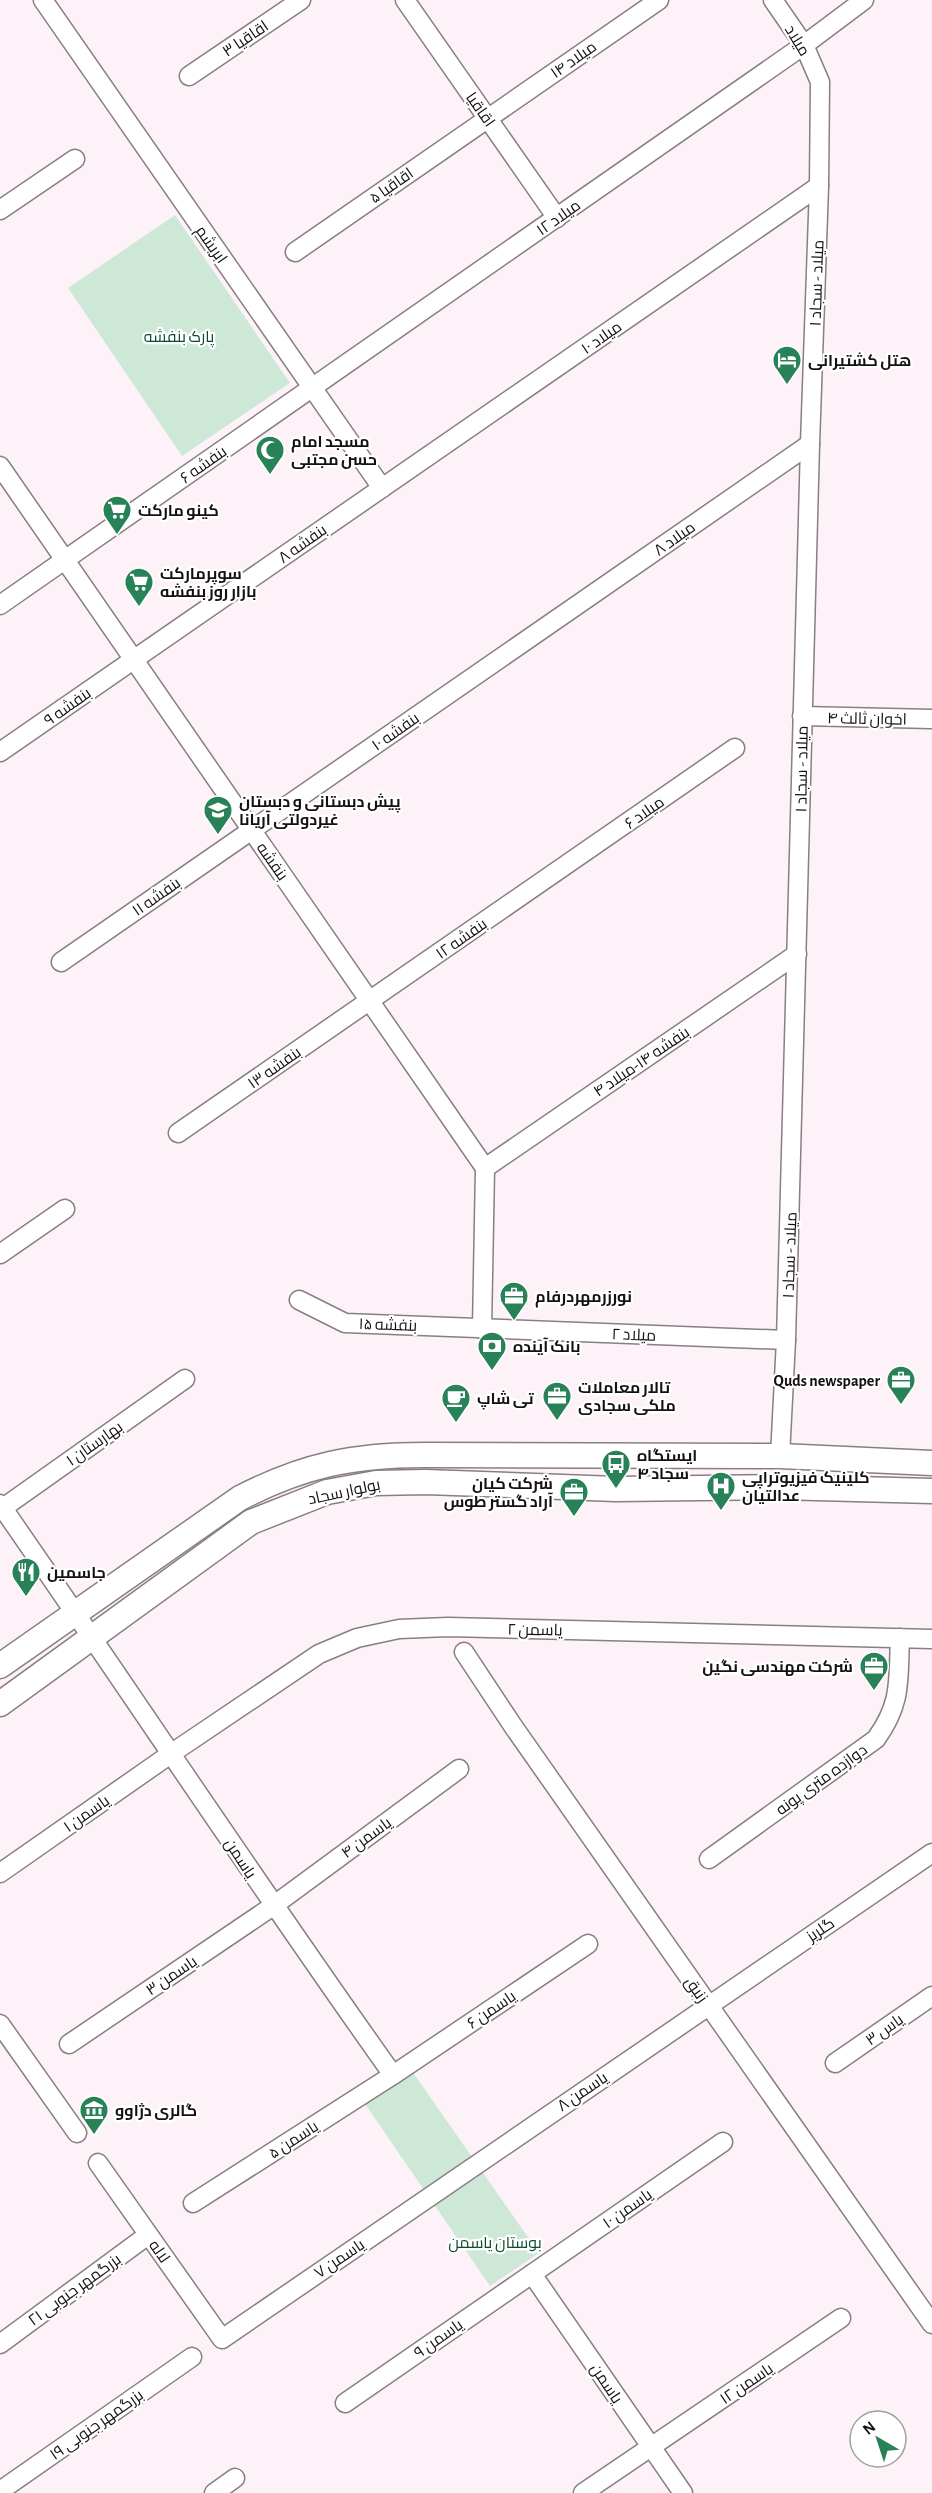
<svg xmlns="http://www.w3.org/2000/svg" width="932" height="2493" font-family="'Alegreya Sans',Cairo,sans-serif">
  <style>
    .green { fill: #cee8d8 }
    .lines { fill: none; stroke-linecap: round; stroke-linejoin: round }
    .minor-casing { stroke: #887e84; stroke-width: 21 }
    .major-casing { stroke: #887e84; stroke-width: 27 }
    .minor { stroke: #fff; stroke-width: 18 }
    .major { stroke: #fff; stroke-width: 24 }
    .labels { text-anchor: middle; stroke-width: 4.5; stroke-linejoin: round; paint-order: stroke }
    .street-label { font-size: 16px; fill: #151113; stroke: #fff }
    .park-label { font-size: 16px; fill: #0b4b2f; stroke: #fff }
    .poi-label { font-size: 16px; font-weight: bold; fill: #151113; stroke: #fff; text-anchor: start }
  </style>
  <rect width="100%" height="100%" fill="#fef2f9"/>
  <!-- green -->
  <g class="green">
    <polygon points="175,215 290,383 182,456 68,288"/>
    <polygon points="412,2071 539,2253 490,2286 365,2104"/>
  </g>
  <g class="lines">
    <!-- minor casing -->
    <g class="minor-casing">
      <g id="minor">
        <polyline points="43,0 382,488"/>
        <polyline points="405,0 557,218"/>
        <polyline points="773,0 804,45 820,82 819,186 810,444 786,1340 780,1456"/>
        <polyline points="189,76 301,0"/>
        <polyline points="0,210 75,159"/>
        <polyline points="295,252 659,0"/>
        <polyline points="0,466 485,1168"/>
        <polyline points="0,605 804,45 864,0"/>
        <polyline points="802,716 932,719"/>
        <polyline points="0,752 819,186"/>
        <polyline points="61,962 810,444"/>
        <polyline points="178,1133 735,748"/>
        <polyline points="485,1168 797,954"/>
        <polyline points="0,1254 65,1209"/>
        <polyline points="299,1300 345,1323 786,1340"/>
        <polyline points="482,1329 485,1168"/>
        <path d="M0,1504C132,1694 259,1887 393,2075"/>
        <polyline points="0,1510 185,1379"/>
        <polyline points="464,1652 513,1726 932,2324"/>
        <path d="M709,1859L876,1739C902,1703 898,1681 900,1638"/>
        <polyline points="0,1873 172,1753 319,1654 357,1638 399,1629 448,1627 932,1639"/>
        <polyline points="0,2024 77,2133"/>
        <polyline points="69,2044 273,1906 459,1769"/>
        <polyline points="835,2063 932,1996"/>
        <polyline points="98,2163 222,2339 932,1853"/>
        <polyline points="193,2203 393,2075 588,1944"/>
        <polyline points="532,2274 683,2493"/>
        <polyline points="0,2344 148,2235"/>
        <polyline points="345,2403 723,2142"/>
        <polyline points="0,2491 192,2357"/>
        <polyline points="214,2493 235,2478"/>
        <polyline points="583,2493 841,2318"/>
      </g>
    </g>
    <!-- major casing -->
    <g class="major-casing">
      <g id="major">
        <path d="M0,1666L240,1498C304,1465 353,1455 425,1455L780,1456L932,1463"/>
        <polyline points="0,1704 251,1522 327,1492 376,1483 426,1482 616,1489 778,1487 932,1491"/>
      </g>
    </g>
    <!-- minor -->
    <use href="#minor" class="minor"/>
    <!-- major -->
    <use href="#major" class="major"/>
  </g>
  <!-- icons -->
  <defs>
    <g id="hotel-pin" transform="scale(1.5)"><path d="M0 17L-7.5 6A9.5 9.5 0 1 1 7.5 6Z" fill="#288257" stroke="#fff"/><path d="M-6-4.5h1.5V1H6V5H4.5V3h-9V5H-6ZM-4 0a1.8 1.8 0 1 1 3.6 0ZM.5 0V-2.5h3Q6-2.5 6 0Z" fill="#fff"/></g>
    <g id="mosque-pin" transform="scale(1.5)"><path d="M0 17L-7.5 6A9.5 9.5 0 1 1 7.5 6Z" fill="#288257" stroke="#fff"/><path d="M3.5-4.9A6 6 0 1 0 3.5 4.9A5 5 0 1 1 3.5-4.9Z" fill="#fff"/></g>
    <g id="supermarket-pin" transform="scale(1.5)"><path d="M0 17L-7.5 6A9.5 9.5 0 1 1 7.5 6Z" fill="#288257" stroke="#fff"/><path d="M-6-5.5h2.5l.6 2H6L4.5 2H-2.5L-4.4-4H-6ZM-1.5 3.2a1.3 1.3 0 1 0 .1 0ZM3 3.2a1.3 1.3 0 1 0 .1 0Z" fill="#fff"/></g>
    <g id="school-pin" transform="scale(1.5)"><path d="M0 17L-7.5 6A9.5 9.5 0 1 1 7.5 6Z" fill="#288257" stroke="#fff"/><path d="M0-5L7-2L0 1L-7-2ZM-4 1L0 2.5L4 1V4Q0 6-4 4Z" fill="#fff"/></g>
    <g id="office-pin" transform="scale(1.5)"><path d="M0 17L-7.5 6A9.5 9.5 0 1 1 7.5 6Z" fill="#288257" stroke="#fff"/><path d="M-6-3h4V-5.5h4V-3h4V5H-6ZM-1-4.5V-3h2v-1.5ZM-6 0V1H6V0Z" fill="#fff"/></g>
    <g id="bank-pin" transform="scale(1.5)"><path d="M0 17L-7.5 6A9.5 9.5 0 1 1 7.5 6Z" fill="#288257" stroke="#fff"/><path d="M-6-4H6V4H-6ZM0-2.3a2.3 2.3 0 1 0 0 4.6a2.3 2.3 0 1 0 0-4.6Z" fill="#fff"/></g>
    <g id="cafe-pin" transform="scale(1.5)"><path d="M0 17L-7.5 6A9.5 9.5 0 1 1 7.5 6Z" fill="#288257" stroke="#fff"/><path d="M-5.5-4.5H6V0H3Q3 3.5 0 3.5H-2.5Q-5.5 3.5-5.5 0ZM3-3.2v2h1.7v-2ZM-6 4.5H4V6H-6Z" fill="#fff"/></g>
    <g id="bus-pin" transform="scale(1.5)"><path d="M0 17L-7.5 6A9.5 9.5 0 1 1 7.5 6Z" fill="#288257" stroke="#fff"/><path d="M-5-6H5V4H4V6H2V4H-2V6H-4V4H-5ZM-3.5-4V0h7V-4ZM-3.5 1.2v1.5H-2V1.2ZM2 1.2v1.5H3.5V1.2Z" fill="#fff"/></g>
    <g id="hospital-pin" transform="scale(1.5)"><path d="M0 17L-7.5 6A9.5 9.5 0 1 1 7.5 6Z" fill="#288257" stroke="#fff"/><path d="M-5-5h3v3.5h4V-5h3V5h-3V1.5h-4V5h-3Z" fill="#fff"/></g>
    <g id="restaurant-pin" transform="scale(1.5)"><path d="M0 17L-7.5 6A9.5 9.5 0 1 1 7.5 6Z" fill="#288257" stroke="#fff"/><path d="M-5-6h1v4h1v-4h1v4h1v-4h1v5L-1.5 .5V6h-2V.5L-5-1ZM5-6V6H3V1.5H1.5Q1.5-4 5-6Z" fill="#fff"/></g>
    <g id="museum-pin" transform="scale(1.5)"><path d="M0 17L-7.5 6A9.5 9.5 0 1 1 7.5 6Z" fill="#288257" stroke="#fff"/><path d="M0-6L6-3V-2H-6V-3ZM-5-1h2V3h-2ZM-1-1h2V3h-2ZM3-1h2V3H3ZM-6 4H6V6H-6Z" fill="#fff"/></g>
  </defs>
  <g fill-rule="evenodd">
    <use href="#hotel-pin" x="787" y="360"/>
    <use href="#mosque-pin" x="270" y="450"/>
    <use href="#supermarket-pin" x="117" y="510"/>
    <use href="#supermarket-pin" x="139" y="582"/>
    <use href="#school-pin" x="218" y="810"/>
    <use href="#office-pin" x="514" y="1296"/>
    <use href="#bank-pin" x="492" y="1346"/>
    <use href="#office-pin" x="901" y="1380"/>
    <use href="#office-pin" x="557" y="1396"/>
    <use href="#cafe-pin" x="456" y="1398"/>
    <use href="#bus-pin" x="616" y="1464"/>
    <use href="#hospital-pin" x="721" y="1486"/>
    <use href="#office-pin" x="574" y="1492"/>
    <use href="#restaurant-pin" x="26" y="1572"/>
    <use href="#office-pin" x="874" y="1666"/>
    <use href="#museum-pin" x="94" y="2110"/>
  </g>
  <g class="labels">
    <!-- street labels -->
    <g class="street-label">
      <text transform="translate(245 38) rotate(-34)" y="6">اقاقیا ۳</text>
      <text transform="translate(798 40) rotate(59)" y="6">میلاد</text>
      <text transform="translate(573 59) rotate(-35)" y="6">میلاد ۱۴</text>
      <text transform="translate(481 109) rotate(55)" y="6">اقاقیا</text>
      <text transform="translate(391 185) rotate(-35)" y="6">اقاقیا ۵</text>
      <text transform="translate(558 217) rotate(-35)" y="6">میلاد ۱۲</text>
      <text transform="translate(212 244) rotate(55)" y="6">ابریشم</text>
      <text transform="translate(816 283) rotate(-88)" y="6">میلاد - سجاد ۱</text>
      <text transform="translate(601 337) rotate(-35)" y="6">میلاد ۱۰</text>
      <text transform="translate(203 464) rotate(-35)" y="6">بنفشه ۶</text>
      <text transform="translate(674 538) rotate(-35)" y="6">میلاد ۸</text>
      <text transform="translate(302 543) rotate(-35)" y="6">بنفشه ۸</text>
      <text transform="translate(67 706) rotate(-35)" y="6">بنفشه ۹</text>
      <text transform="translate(867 718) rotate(1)" y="6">اخوان ثالث ۴</text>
      <text transform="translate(395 731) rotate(-35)" y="6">بنفشه ۱۰</text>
      <text transform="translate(801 769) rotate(-89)" y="6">میلاد - سجاد ۱</text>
      <text transform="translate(644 812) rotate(-35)" y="6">میلاد ۶</text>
      <text transform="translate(273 861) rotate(55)" y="6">بنفشه</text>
      <text transform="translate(156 896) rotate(-35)" y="6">بنفشه ۱۱</text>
      <text transform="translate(461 938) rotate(-35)" y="6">بنفشه ۱۲</text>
      <text transform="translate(641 1061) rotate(-34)" y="6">بنفشه ۱۴-میلاد ۴</text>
      <text transform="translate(274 1067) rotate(-35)" y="6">بنفشه ۱۳</text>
      <text transform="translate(789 1255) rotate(-88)" y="6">میلاد - سجاد ۱</text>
      <text transform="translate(388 1324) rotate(2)" y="6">بنفشه ۱۵</text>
      <text transform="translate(634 1334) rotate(2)" y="6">میلاد ۲</text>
      <text transform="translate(94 1443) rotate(-35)" y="6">بهارستان ۱</text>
      <text transform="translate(344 1491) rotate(-12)" y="6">بولوار سجاد</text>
      <text transform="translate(535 1629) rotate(1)" y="6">یاسمن ۲</text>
      <text transform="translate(821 1779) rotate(-36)" y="6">دوازده متری پونه</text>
      <text transform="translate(86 1813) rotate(-35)" y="6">یاسمن ۱</text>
      <text transform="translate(366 1837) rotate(-36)" y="6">یاسمن ۴</text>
      <text transform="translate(241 1858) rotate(57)" y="6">یاسمن</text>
      <text transform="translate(820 1929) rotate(-34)" y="6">گلریز</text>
      <text transform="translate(171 1975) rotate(-34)" y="6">یاسمن ۳</text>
      <text transform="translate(697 1989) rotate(55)" y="6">زنبق</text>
      <text transform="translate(491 2009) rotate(-34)" y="6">یاسمن ۶</text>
      <text transform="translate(884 2029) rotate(-35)" y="6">یاس ۳</text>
      <text transform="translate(582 2091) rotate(-34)" y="6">یاسمن ۸</text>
      <text transform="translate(293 2139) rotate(-33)" y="6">یاسمن ۵</text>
      <text transform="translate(627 2208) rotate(-35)" y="6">یاسمن ۱۰</text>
      <text transform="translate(160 2251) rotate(55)" y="6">لاله</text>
      <text transform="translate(339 2258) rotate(-34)" y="6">یاسمن ۷</text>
      <text transform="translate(74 2289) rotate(-36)" y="6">بزرگمهر جنوبی ۲۱</text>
      <text transform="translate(438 2338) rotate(-35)" y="6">یاسمن ۹</text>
      <text transform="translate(607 2383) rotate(56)" y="6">یاسمن</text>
      <text transform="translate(746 2383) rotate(-34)" y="6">یاسمن ۱۲</text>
      <text transform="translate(96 2424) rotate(-35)" y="6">بزرگمهر جنوبی ۱۹</text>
    </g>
    <!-- park labels -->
    <g class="park-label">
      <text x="179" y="342">پارک بنفشه</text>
      <text x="495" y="2248">بوستان یاسمن</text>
    </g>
    <!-- poi labels -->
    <g class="poi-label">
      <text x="808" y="366">هتل کشتیرانی</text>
      <text x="291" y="447">مسجد امام<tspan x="291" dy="18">حسن مجتبی</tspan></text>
      <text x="138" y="516">کینو مارکت</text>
      <text x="160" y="579">سوپرمارکت<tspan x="160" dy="18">بازار روز بنفشه</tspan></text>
      <text x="239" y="807">پیش دبستانی و دبستان<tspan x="239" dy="18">غیردولتی آریانا</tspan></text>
      <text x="535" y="1302">نورزرمهردرفام</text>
      <text x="513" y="1352">بانک آینده</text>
      <text x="880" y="1386" text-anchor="end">Quds newspaper</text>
      <text x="578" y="1393">تالار معاملات<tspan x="578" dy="18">ملکی سجادی</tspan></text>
      <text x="477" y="1404">تی شاپ</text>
      <text x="637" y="1461">ایستگاه<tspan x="637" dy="18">سجاد ۴</tspan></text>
      <text x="742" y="1483">کلینیک فیزیوتراپی<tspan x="742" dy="18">عدالتیان</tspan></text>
      <text x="553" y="1489" text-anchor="end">شرکت کیان<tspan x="553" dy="18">آراد گستر طوس</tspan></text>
      <text x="47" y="1578">جاسمین</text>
      <text x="853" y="1672" text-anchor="end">شرکت مهندسی نگین</text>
      <text x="115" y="2116">گالری دژاوو</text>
    </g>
  </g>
  <!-- north arrow -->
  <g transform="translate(878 2439) rotate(321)"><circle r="28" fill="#ffffff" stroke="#a1a0a1" stroke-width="1.5"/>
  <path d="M0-4.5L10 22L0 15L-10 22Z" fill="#288257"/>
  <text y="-9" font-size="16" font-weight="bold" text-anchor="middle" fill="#151113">N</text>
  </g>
</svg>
